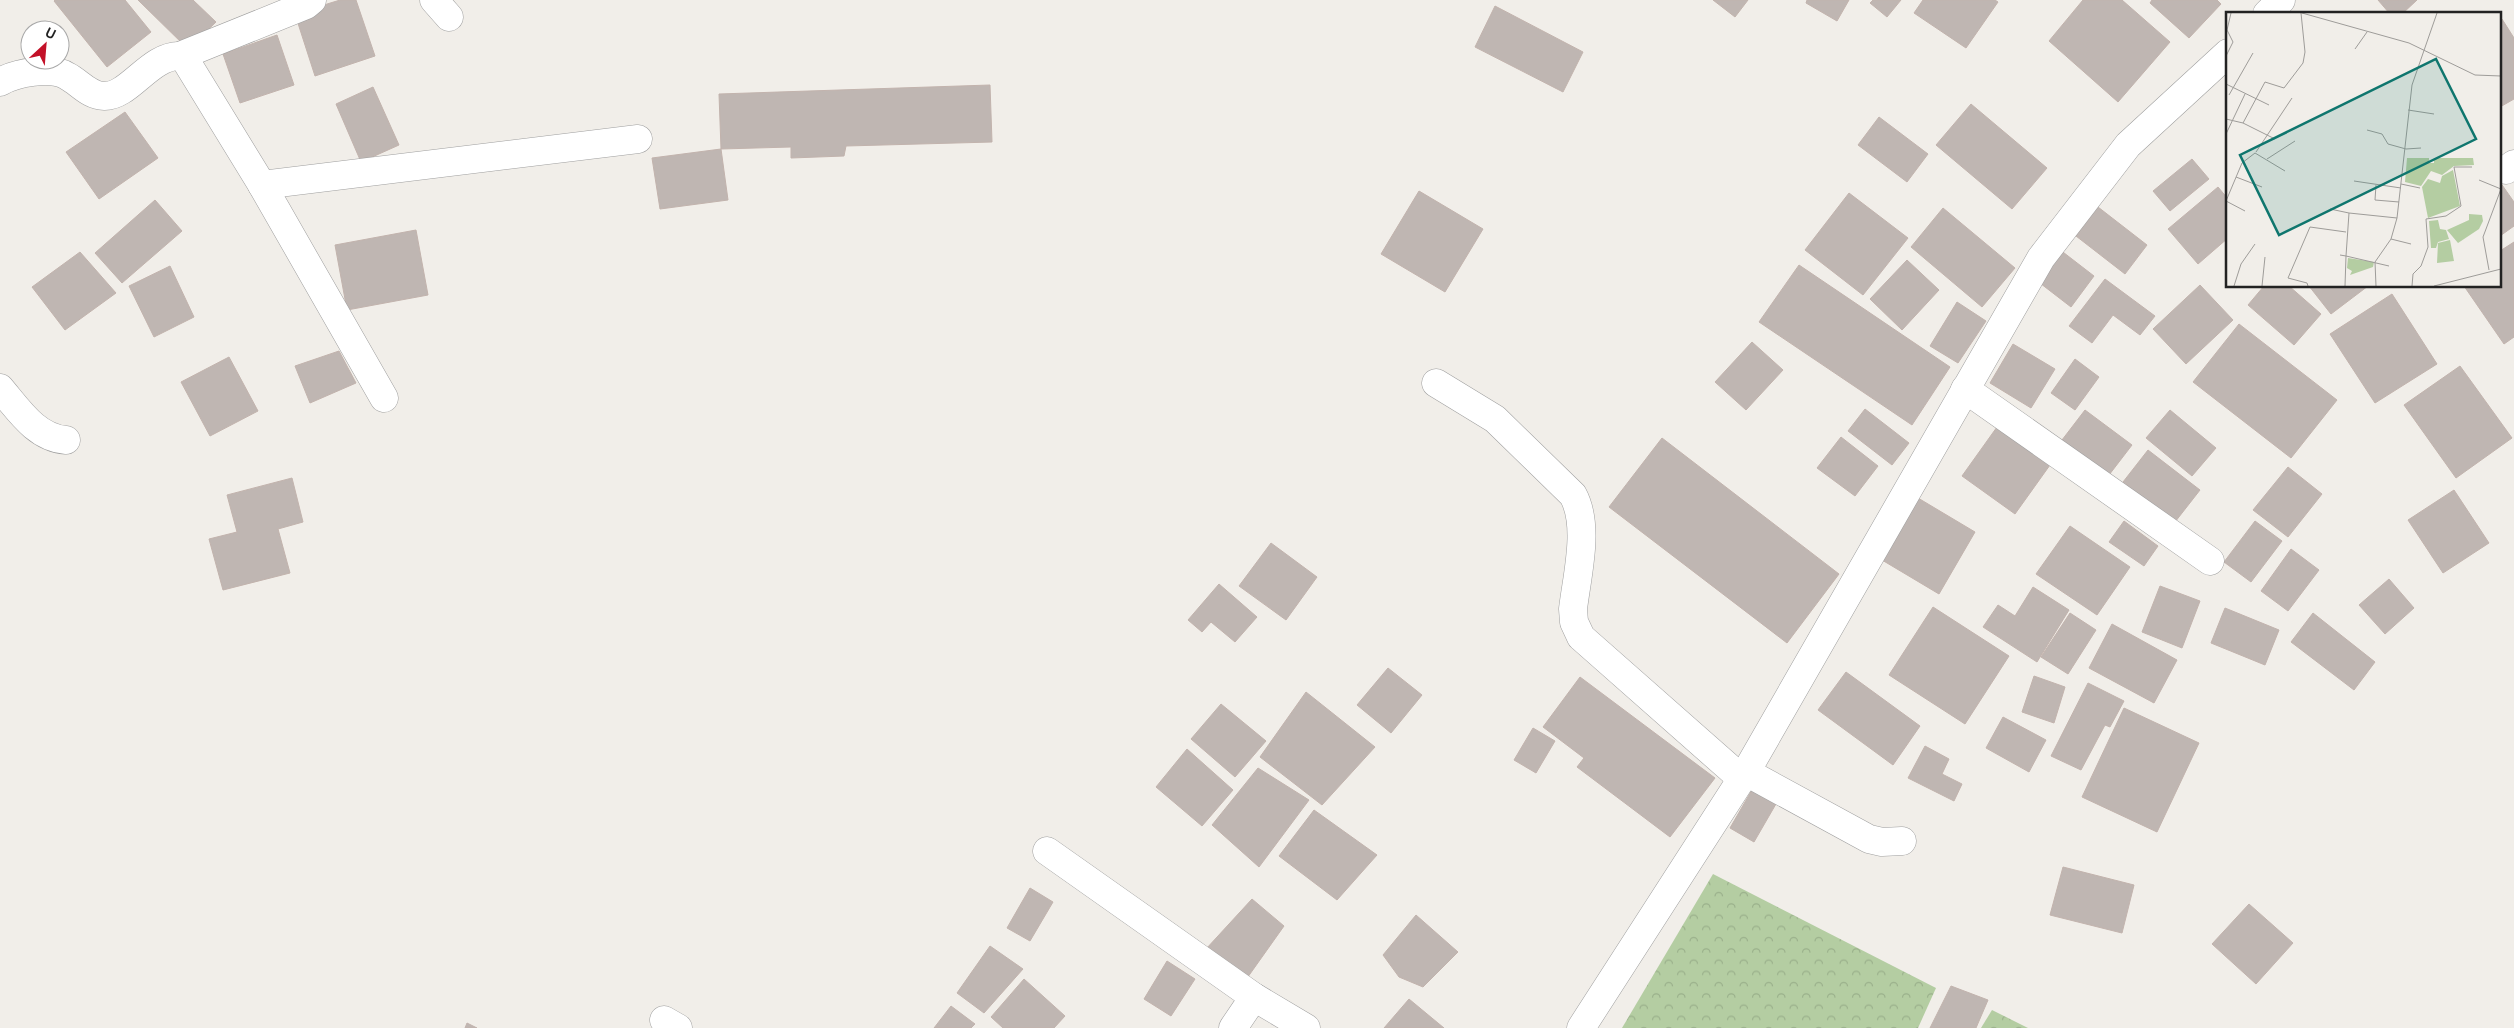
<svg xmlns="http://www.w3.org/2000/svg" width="2514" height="1028" font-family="Overpass,sans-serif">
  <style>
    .forest { fill: url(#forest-crowns) }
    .building { fill: #bfb6b2; stroke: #c2b3ad }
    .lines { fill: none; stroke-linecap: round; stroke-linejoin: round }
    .minor-casing { stroke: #9f9f9f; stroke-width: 29 }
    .minor { stroke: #fff; stroke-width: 28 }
    .inset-road { fill: none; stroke: #9e9c99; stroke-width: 1 }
    .view { fill: #0f766e; fill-opacity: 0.15; stroke: #0f766e; stroke-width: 2.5 }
    .inset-edge { fill: none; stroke: #222; stroke-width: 2.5 }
  </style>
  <defs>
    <pattern id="forest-crowns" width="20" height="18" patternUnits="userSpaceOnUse" patternTransform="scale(1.25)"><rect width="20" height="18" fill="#b4cda2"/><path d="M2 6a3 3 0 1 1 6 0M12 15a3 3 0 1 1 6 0" fill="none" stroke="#9ab08b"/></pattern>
  </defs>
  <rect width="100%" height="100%" fill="#f1eee9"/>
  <!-- forest -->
  <g class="forest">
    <polygon points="1713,874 1936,988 1918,1028 1622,1028"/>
    <polygon points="1992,1010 2028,1028 1981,1028"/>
  </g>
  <!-- building -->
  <g class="building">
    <polygon points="55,0 125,0 151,32 107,67 54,1"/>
    <polygon points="138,0 193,0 216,22 188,49"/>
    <polygon points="340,0 356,0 375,56 315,76 295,14"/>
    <polygon points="1713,0 1748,0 1735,17"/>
    <polygon points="1807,0 1849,0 1837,21 1806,3"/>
    <polygon points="1873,0 1901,0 1887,17 1870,3"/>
    <polygon points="1923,0 1995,0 1998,2 1966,48 1914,13"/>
    <polygon points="2083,0 2122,0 2170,42 2118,102 2049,41"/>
    <polygon points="2152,0 2217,0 2221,4 2189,38 2150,3"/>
    <polygon points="2378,0 2417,0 2402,14 2390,14"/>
    <polygon points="1495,6 1583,52 1563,92 1475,47"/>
    <polygon points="2502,19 2514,38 2514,99 2500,107 2500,21"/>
    <polygon points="277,35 294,85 240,103 223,54"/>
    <polygon points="990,85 992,142 846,146 844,156 791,158 791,147 721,149 719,94"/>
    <polygon points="373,87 399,145 361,162 336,104"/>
    <polygon points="1971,104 2047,168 2012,209 1936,145"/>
    <polygon points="125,112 158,158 99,199 66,152"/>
    <polygon points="1879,117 1928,154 1907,182 1858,145"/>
    <polygon points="721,149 728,200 660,209 652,158"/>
    <polygon points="2192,159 2209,179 2170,211 2153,191"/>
    <polygon points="2500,182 2514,202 2514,226 2500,236"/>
    <polygon points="2218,187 2228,199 2228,238 2198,264 2168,229"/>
    <polygon points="1419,191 1483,229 1445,292 1381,254"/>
    <polygon points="1849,193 1908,238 1863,295 1805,250"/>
    <polygon points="155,200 182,231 122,283 95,253"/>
    <polygon points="2098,207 2147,245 2125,274 2076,236"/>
    <polygon points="1943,208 2015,268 1982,307 1911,247"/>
    <polygon points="416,230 428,295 347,310 335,245"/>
    <polygon points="2514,242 2514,337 2504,344 2464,286 2500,286 2500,251"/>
    <polygon points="2059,249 2094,276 2071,307 2036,280"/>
    <polygon points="80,252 116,293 65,330 32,287"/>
    <polygon points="1907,260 1939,290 1902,330 1870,299"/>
    <polygon points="1799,265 1950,367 1912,425 1759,322"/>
    <polygon points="170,266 194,317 154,337 129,286"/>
    <polygon points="2105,279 2155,316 2140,335 2113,315 2092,343 2069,326"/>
    <polygon points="2200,285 2233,320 2186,364 2153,329"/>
    <polygon points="2264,286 2289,286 2321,314 2294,345 2248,305"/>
    <polygon points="2309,286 2368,286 2331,314"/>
    <polygon points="2392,294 2437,364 2375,403 2330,334"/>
    <polygon points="1957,302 1986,321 1958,363 1930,346"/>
    <polygon points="2239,324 2337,400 2291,458 2193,382"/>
    <polygon points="1752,342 1783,370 1746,410 1715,382"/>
    <polygon points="2013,344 2055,369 2031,408 1990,383"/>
    <polygon points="339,351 356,383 310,403 295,366"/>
    <polygon points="229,357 258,411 210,436 181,382"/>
    <polygon points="2075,359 2099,377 2075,410 2051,393"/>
    <polygon points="2460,366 2512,438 2456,478 2404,405"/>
    <polygon points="1865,409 1909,443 1892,465 1848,431"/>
    <polygon points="2085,410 2132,445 2109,475 2062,440"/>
    <polygon points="2170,410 2216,448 2192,476 2146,438"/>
    <polygon points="1997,427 2050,465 2015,514 1962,476"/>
    <polygon points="1841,437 1878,466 1855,496 1817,468"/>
    <polygon points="1662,438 1839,574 1787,643 1609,507"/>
    <polygon points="2148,450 2200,490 2175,522 2123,482"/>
    <polygon points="2288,467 2322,494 2288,537 2253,510"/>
    <polygon points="292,478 303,522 278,529 290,573 223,590 209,539 237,532 227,495"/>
    <polygon points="2454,490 2489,543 2443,573 2408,520"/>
    <polygon points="1918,498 1975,532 1939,594 1882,560"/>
    <polygon points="2124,521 2158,546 2144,566 2109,542"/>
    <polygon points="2255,521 2282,541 2251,582 2224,562"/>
    <polygon points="2070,526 2130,567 2097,615 2036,574"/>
    <polygon points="1271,543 1317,577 1286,620 1239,586"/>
    <polygon points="2291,549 2319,570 2288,611 2261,591"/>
    <polygon points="2389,579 2414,608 2385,634 2359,605"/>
    <polygon points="1219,584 1257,617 1235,642 1211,622 1202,632 1188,620"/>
    <polygon points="2160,586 2200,601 2182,648 2142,632"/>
    <polygon points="2033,587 2069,610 2037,662 1983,627 1998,605 2015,616"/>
    <polygon points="1933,607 2009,656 1965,724 1889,675"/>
    <polygon points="2225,608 2279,630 2265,665 2211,643"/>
    <polygon points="2070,613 2096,630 2068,674 2041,657"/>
    <polygon points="2313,613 2375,662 2354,690 2291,642"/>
    <polygon points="2112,624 2177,660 2154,703 2089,668"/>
    <polygon points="1388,668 1422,695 1391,733 1357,705"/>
    <polygon points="1846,672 1920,726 1893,765 1818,710"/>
    <polygon points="2034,676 2065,687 2054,723 2022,712"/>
    <polygon points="1580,677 1715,778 1670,837 1577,767 1584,758 1543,727"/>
    <polygon points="2088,683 2124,701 2110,727 2105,725 2081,770 2051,756"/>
    <polygon points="1306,692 1375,747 1322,805 1260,757"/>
    <polygon points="1221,704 1266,741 1235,777 1191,739"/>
    <polygon points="2124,708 2199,743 2157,832 2082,797"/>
    <polygon points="2003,717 2046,740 2029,772 1986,748"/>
    <polygon points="1533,728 1555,741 1536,773 1514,760"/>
    <polygon points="1925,746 1949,759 1942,774 1962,784 1954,801 1908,778"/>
    <polygon points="1187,749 1233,790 1202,826 1156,787"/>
    <polygon points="1258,768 1309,800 1259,867 1212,825"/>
    <polygon points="1756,783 1780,797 1754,842 1730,828"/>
    <polygon points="1314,810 1377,855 1337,900 1279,856"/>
    <polygon points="2063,867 2134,885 2122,933 2050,915"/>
    <polygon points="1030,888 1053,902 1030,941 1007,928"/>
    <polygon points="1252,899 1284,926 1245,981 1206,949"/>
    <polygon points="2249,904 2293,943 2256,984 2212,944"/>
    <polygon points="1416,915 1458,952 1423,987 1399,977 1383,955"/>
    <polygon points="990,946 1023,969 984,1013 957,993"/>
    <polygon points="1167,961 1195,979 1171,1016 1144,999"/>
    <polygon points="1024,979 1065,1016 1054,1028 1003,1028 991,1017"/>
    <polygon points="1951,986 1988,1000 1976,1028 1930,1028"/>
    <polygon points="1409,999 1444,1028 1384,1028"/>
    <polygon points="951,1006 975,1024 971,1028 934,1028"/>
    <polygon points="467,1023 477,1028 465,1028"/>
  </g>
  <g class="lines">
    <!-- minor casing -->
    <g class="minor-casing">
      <g id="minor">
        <polyline points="434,0 449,17"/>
        <polyline points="2267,14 2281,0"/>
        <polyline points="180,56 306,5 312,0"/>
        <path d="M0,82C15,73 51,66 67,76C79,82 89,96 104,96C129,97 150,55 180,56L186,61L262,185L384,398"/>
        <polyline points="2506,170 2514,164"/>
        <polyline points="262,185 638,139"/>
        <path d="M1436,383L1495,419L1573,495C1590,526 1577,575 1573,609L1574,622L1581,637L1742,779"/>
        <path d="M0,388C18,409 36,438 66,440"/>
        <polyline points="1965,389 2210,561"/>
        <polyline points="1746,772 1869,839 1882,842 1902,841"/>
        <polyline points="1047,851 1254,997 1306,1028"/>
        <polyline points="664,1020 678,1028"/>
        <polyline points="1233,1028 1254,997"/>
        <polyline points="1581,1028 1746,772 2041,258 2128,145 2228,53"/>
      </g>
    </g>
    <!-- minor -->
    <use href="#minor" class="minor"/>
  </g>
  <!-- overview -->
  <g transform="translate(2226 12)">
    <rect width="275" height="275" fill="#f1eee9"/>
    <path d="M181,146H203V151H208V146H247L248,153L228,154L216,163L205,159L195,174L179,170ZM227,158L234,194L202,206L196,175L202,167L214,171L216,164ZM243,202L256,203L257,209L253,217L232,231L221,218L243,208ZM212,208L214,217L220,218L223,227L212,230L210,236H205L203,209ZM224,228L228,249L211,251L212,231ZM122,246L148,250L147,255L124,263L126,259L121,256Z" fill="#b4cda2"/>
    <path class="inset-road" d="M76,1L183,31L249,63L275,64M129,37L141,20M0,44L7,30L1,18L5,1M0,72L43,93M3,83L27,41M182,98L208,102M0,107L17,111L49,127M17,111L39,70L58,76L77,51L79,40L75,1M141,118L156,122L162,132L180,137M0,122L19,82M180,137L195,136M30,140L66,86M41,147L69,129M10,165L36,175M253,168L275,177L257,225L263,258M128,169L175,176M175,172L194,176M150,173L149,188L173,190M0,189L16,151L29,141L59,159M0,189L19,199M104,197L123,201L120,244L163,254M123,201L171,206M165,227L185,232M114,243L120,244L119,274M8,274L15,252L29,232M36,274L39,245M82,274L81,271L62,266L84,215L120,220M150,274L149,250L165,227L171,206L186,73L211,1M186,274L187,262L195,254L202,235L200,207L220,204L235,194L228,155H246M208,274L275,257"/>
    <path class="view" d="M210,47L250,127L53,223L14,143Z"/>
    <rect width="275" height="275" class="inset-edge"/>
  </g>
  <!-- north arrow -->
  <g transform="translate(45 45) rotate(26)"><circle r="24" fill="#ffffff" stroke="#a7a7a7"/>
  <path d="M0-4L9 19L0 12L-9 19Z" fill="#c31128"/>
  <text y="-8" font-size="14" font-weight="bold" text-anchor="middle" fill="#222222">U</text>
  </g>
</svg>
